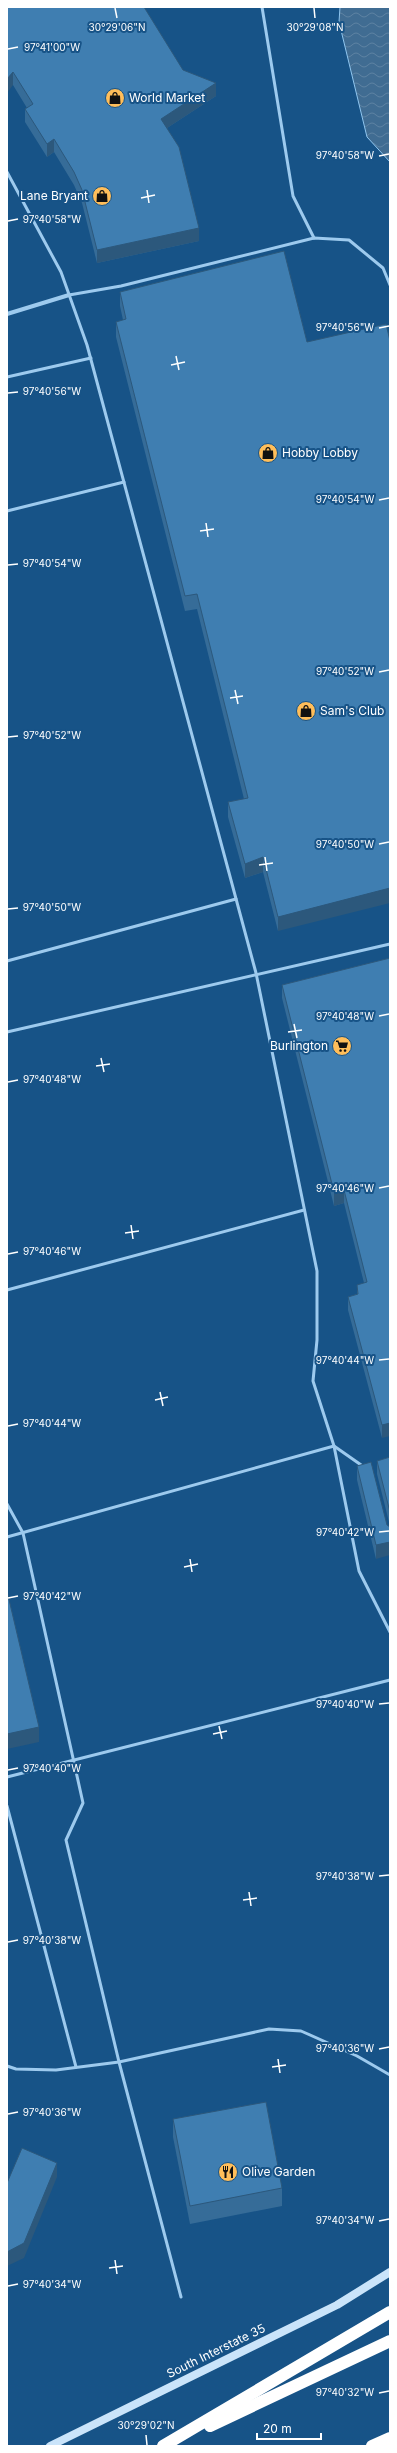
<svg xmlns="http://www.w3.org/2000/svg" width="397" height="2453" font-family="Inter,sans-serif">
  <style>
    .water { fill: url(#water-waves); stroke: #8fc6f0 }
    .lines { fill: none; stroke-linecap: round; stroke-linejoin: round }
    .service { stroke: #9dcaee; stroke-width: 3 }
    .minor { stroke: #9dcaee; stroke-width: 4 }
    .secondary { stroke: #cae4fa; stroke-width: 8 }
    .motorway { stroke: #fff; stroke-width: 12 }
    .wall { fill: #366c98 }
    .shaded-wall { fill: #2c587c }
    .building { fill: #3f7eb1; stroke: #2c587c }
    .ticks { fill: none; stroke: #fff; stroke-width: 1.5 }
    .labels { text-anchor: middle; stroke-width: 4; stroke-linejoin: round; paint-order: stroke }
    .poi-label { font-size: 12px; fill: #fff; stroke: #175387; text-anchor: start }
    .street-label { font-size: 12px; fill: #fff; stroke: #175387 }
    .ticks-label { font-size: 10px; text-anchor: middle; fill: #fff; stroke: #175387; stroke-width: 4; stroke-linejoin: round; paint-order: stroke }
  </style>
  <defs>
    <pattern id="water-waves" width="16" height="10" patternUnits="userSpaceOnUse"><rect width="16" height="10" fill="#406c92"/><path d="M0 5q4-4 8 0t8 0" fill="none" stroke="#5d82a2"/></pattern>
  </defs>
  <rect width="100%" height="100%" fill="#175387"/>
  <!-- water -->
  <polygon class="water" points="340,7 390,7 390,162 367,137 339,22"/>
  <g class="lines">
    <!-- service -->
    <g class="service">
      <polyline points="262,7 293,196 314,238"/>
      <polyline points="7,172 61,272 87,345 256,973 317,1271 317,1340 313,1381 334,1446 359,1571 390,1632"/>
      <polyline points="69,295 121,286 314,238 349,240 383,268 390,285"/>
      <polyline points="7,377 91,358"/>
      <polyline points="7,511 124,482"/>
      <polyline points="7,961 236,899"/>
      <polyline points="7,1032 390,944"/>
      <polyline points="7,1290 304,1210"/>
      <polyline points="7,1504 23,1533 83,1803 66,1840 119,2062 181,2297"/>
      <polyline points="7,1537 334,1446 364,1467"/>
      <polyline points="7,1777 390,1680"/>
      <polyline points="7,1806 76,2067"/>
      <polyline points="7,2066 16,2069 56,2070 119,2062 269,2029 301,2031 357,2056 390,2075"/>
    </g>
    <!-- minor -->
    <polyline class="minor" points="7,314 69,295"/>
    <!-- secondary -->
    <polyline class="secondary" points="50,2446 337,2305 390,2272"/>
    <!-- motorway -->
    <g class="motorway">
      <polyline points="210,2426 390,2341"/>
      <polyline points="163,2446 390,2312"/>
      <polyline points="372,2446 390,2438"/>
    </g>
  </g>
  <!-- wall -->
  <g class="wall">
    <polygon points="7,7 183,70 216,96 167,128 199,241 97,263 82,203 74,185 54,152 47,157 25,122 25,109 27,108 13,85"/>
    <polygon points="284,251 278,931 263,872 245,878 228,817 228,802 244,799 197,609 185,611 116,337 116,322 123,320 120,306 120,292"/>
    <polygon points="390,958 382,1438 348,1310 348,1297 357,1294 357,1285 364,1283 344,1203 334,1206 282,998 282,985"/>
    <polygon points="390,1457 390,1526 377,1474 377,1461"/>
    <polygon points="357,1466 387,1525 376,1559 357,1480"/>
    <polygon points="173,2119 282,2188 282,2206 190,2224 173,2137"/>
  </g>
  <!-- shaded-wall -->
  <g class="shaded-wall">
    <polygon points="13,72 13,85 7,93 7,79"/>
    <polygon points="216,83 216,96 161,132 161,119"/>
    <polygon points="54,139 54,152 47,157 47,144"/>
    <polygon points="199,228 199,241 97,263 97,250"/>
    <polygon points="263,857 263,872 245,878 245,864"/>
    <polygon points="390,888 390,903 278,931 278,917"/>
    <polygon points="344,1190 344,1203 334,1206 334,1192"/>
    <polygon points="390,1423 390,1436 382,1438 382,1425"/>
    <polygon points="390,1542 390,1555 376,1559 376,1545"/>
    <polygon points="39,1727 39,1742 7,1749 7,1734"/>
    <polygon points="57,2163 57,2177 24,2258 7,2266 7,2252"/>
  </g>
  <!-- building -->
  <g class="building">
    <polygon points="7,7 144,7 183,70 216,83 161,119 179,147 199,228 97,250 82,190 74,172 54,139 47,144 25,109 33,104 13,72 7,79"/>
    <polygon points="284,251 307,342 386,324 390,341 390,888 278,917 263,857 245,864 228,802 248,798 197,594 185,596 116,322 126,319 120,292"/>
    <polygon points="390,958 390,1423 382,1425 348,1297 358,1294 357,1285 367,1282 344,1190 334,1192 282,985"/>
    <polygon points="390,1457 390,1512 377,1461"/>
    <polygon points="371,1462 387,1525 390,1527 390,1542 376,1545 357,1466"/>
    <polygon points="7,1591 39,1727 7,1734"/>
    <polygon points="266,2102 282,2188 190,2206 173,2119"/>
    <polygon points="22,2148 57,2163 24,2243 7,2252 7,2183"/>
  </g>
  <!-- ticks -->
  <path class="ticks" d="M115,8L117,18M314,8L315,18M8,49L18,47M379,156L389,154M147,190L149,203M141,198L155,195M8,221L18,219M379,328L389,326M176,356L179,370M171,365L185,362M8,393L18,392M379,500L389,498M206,523L208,537M200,531L214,529M8,565L18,564M379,672L389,670M235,690L238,704M230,698L243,696M8,737L18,736M379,844L389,842M265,857L267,871M259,865L273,863M8,909L18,908M379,1016L389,1014M294,1024L297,1038M288,1032L302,1030M101,1058L104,1072M96,1066L110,1064M8,1082L18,1080M379,1188L389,1186M131,1225L133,1239M125,1233L139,1231M8,1254L18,1252M379,1360L389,1359M160,1392L163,1406M155,1400L168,1397M8,1426L18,1424M379,1532L389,1531M190,1559L192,1572M184,1567L198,1564M8,1598L18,1596M379,1704L389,1703M219,1726L222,1739M213,1734L227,1731M8,1770L18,1768M379,1876L389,1875M249,1892L251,1906M243,1900L257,1898M8,1942L18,1940M379,2049L389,2047M278,2059L280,2073M272,2067L286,2065M8,2114L18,2112M379,2221L389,2219M115,2260L117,2274M109,2268L123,2266M8,2286L18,2284M379,2393L389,2391M146,2435L147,2445"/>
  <!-- icons -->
  <defs>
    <g id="shop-disc" transform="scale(1)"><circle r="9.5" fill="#ffbe5a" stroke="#175387"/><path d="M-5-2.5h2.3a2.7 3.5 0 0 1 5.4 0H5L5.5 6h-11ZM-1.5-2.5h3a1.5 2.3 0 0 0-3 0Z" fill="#111"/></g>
    <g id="supermarket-disc" transform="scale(1)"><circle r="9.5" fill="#ffbe5a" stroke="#175387"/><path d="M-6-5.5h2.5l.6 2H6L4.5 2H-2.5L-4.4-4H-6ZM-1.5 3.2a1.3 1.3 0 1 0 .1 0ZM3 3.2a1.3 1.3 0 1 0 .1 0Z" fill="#111"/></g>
    <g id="restaurant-disc" transform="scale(1)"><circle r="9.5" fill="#ffbe5a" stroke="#175387"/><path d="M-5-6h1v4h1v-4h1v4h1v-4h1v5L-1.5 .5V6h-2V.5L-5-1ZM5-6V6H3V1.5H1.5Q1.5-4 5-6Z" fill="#111"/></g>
  </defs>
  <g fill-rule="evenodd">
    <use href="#shop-disc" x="115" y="98"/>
    <use href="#shop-disc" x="102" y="196"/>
    <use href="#shop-disc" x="268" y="453"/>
    <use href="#shop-disc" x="306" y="711"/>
    <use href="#supermarket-disc" x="342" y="1046"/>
    <use href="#restaurant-disc" x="228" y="2172"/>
  </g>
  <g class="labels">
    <!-- poi labels -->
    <g class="poi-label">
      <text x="129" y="102">World Market</text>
      <text x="88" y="200" text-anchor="end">Lane Bryant</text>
      <text x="282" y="457">Hobby Lobby</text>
      <text x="320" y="715">Sam's Club</text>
      <text x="328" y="1050" text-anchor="end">Burlington</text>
      <text x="242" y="2176">Olive Garden</text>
    </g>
    <!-- street labels -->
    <g class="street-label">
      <text transform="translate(216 2351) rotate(-26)" y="4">South Interstate 35</text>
    </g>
  </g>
  <g class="ticks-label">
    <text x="315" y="31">30°29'08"N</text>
    <text x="117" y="31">30°29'06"N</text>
    <text x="52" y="51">97°41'00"W</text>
    <text x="345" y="159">97°40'58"W</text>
    <text x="52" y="223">97°40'58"W</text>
    <text x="345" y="331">97°40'56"W</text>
    <text x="52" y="395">97°40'56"W</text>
    <text x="345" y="503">97°40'54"W</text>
    <text x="52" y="567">97°40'54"W</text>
    <text x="345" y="675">97°40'52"W</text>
    <text x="52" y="739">97°40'52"W</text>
    <text x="345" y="848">97°40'50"W</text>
    <text x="52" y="911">97°40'50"W</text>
    <text x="345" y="1020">97°40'48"W</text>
    <text x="52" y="1083">97°40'48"W</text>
    <text x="345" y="1192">97°40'46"W</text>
    <text x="52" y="1255">97°40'46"W</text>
    <text x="345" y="1364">97°40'44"W</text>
    <text x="52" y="1427">97°40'44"W</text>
    <text x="345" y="1536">97°40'42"W</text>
    <text x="52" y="1600">97°40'42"W</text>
    <text x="345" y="1708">97°40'40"W</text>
    <text x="52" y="1772">97°40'40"W</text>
    <text x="345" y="1880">97°40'38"W</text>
    <text x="52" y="1944">97°40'38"W</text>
    <text x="345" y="2052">97°40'36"W</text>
    <text x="52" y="2116">97°40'36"W</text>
    <text x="345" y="2224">97°40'34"W</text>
    <text x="52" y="2288">97°40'34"W</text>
    <text x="345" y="2396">97°40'32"W</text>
    <text x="146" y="2429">30°29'02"N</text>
  </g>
  <!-- border -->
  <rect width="397" height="2453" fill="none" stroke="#ffffff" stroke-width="16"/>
  <!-- scale -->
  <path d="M257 2433v6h64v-6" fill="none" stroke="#ffffff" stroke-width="2"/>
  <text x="263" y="2433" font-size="12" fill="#ffffff" stroke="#175387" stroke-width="3" paint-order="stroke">20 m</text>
</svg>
